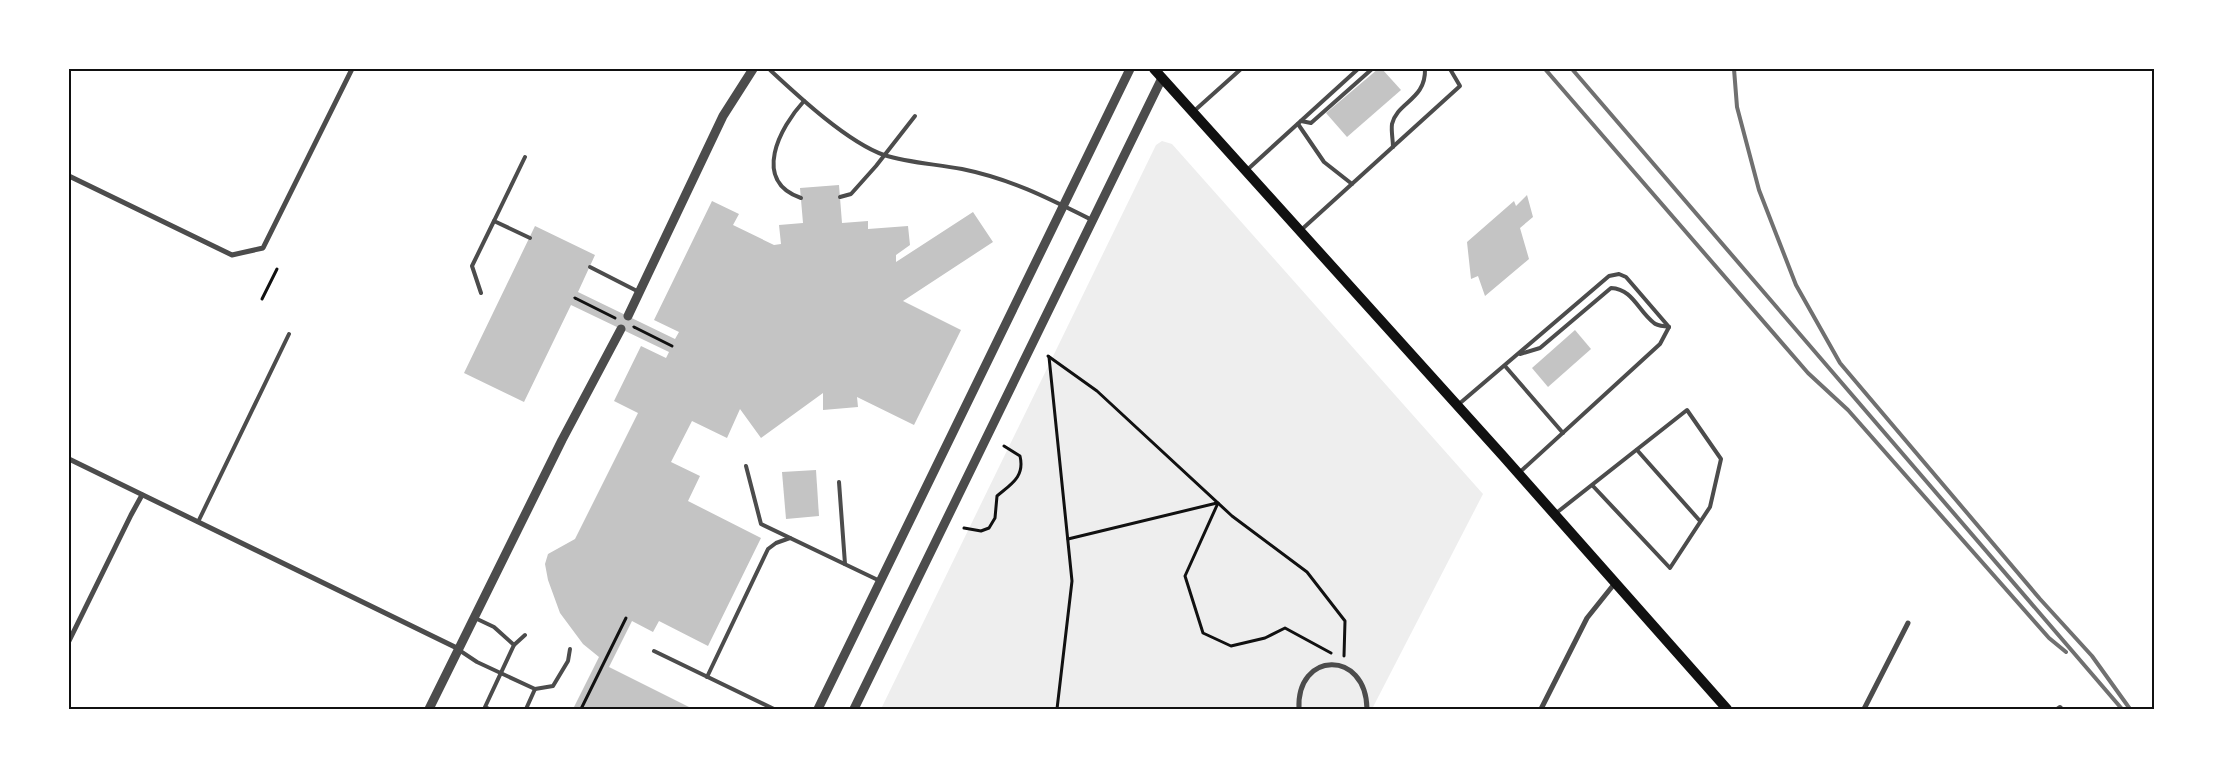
<svg xmlns="http://www.w3.org/2000/svg" width="2223" height="778" font-family="'PT Sans Narrow',sans-serif">
  <style>
    .green { fill: #eee }
    .building { fill: #c4c4c4 }
    .lines { fill: none; stroke-linecap: round; stroke-linejoin: round }
    .path { stroke: #111; stroke-width: 3 }
    .service { stroke: #4c4c4c; stroke-width: 4 }
    .minor { stroke: #4c4c4c; stroke-width: 5 }
    .tertiary { stroke: #4c4c4c; stroke-width: 9 }
    .secondary { stroke: #111; stroke-width: 10 }
    .rail { stroke: #707070; stroke-width: 4 }
    .neatline { fill: none; stroke: #111; stroke-width: 2 }
  </style>
  <rect width="100%" height="100%" fill="#fff"/>
  <!-- green -->
  <polygon class="green" points="1162,141 1172,144 1483,494 1372,709 881,709 1156,145"/>
  <!-- building -->
  <g class="building">
    <polygon points="1378,69 1382,69 1401,90 1347,137 1326,113"/>
    <polygon points="839,185 842,223 868,221 868,229 908,226 910,245 896,255 896,262 973,212 993,242 903,301 961,330 914,425 857,397 858,407 823,410 823,393 761,438 740,409 727,438 692,421 671,462 700,476 688,501 761,538 708,646 659,621 653,632 632,621 609,667 693,709 573,709 599,657 583,644 560,613 548,580 545,564 548,554 575,539 638,413 614,401 641,346 666,358 669,352 571,305 524,402 464,373 535,226 595,255 578,292 675,339 679,332 654,320 712,201 739,214 733,225 774,245 781,244 779,225 803,223 800,188"/>
    <polygon points="1527,195 1533,217 1520,228 1529,259 1485,296 1478,276 1471,279 1467,242 1514,201 1516,206"/>
    <polygon points="1575,330 1591,349 1548,387 1532,368"/>
    <polygon points="816,470 819,516 786,519 782,472"/>
  </g>
  <g class="lines">
    <!-- path -->
    <g class="path">
      <polyline points="575,298 615,318"/>
      <polyline points="262,299 277,269"/>
      <polyline points="634,327 672,346"/>
      <polyline points="1048,356 1097,391 1232,516 1307,572 1345,621 1344,656"/>
      <polyline points="1049,357 1072,581 1057,709"/>
      <polyline points="1218,503 1185,576 1203,633 1231,646 1265,638 1285,628 1331,653"/>
      <path d="M964,528L981,531L989,528L995,518L997,496C1011,484 1025,477 1020,456L1004,446"/>
      <polyline points="1068,539 1217,503"/>
      <polyline points="581,709 626,618"/>
    </g>
    <!-- service -->
    <g class="service">
      <path d="M769,69C797,95 847,142 884,155C909,163 936,164 962,169C1011,179 1048,198 1092,220"/>
      <polyline points="1193,112 1241,69"/>
      <polyline points="1301,121 1311,123 1372,69"/>
      <polyline points="1298,124 1324,162 1352,184"/>
      <path d="M1393,147C1393,140 1391,131 1392,124C1397,102 1426,100 1425,69"/>
      <polyline points="525,157 494,221 530,238"/>
      <polyline points="1247,170 1358,69"/>
      <polyline points="840,197 851,194 876,166 915,116"/>
      <path d="M801,198C751,181 780,127 804,101"/>
      <polyline points="1300,231 1460,86 1450,69"/>
      <polyline points="590,267 639,292"/>
      <polyline points="481,293 472,266 494,221"/>
      <path d="M1520,354L1540,348L1611,288C1633,289 1638,311 1654,323C1657,326 1664,326 1669,327"/>
      <polyline points="1505,366 1563,433"/>
      <polyline points="1459,404 1609,276 1619,274 1626,277 1669,327 1660,344 1520,472"/>
      <polyline points="1637,450 1700,521"/>
      <polyline points="746,466 761,524 880,581"/>
      <polyline points="839,482 845,564"/>
      <polyline points="1555,514 1687,410 1721,459 1710,507 1670,568 1592,485"/>
      <polyline points="198,522 289,334"/>
      <polyline points="475,618 494,627 514,645"/>
      <polyline points="459,650 477,662 535,689 526,709"/>
      <polyline points="654,651 774,709"/>
      <polyline points="707,677 768,549 776,543 790,538"/>
      <polyline points="535,689 553,686 568,661 570,649"/>
      <polyline points="489,709 485,707 514,645 525,635"/>
      <polyline points="2057,709 2060,707 2062,709"/>
    </g>
    <!-- minor -->
    <g class="minor">
      <polyline points="69,176 232,255 263,248 352,69"/>
      <polyline points="69,459 459,649"/>
      <polyline points="69,641 131,515 142,495"/>
      <path d="M1299,709C1296,651 1366,649 1367,709"/>
      <polyline points="1541,709 1587,618 1615,583"/>
      <polyline points="1864,709 1908,623"/>
    </g>
    <!-- tertiary -->
    <g class="tertiary">
      <polyline points="628,316 723,116 753,69"/>
      <polyline points="429,709 562,440 621,329"/>
      <polyline points="818,709 1130,69"/>
      <polyline points="854,709 1162,78"/>
    </g>
    <!-- secondary -->
    <polyline class="secondary" points="1154,69 1503,456 1727,709"/>
    <!-- rail -->
    <g class="rail">
      <polyline points="1545,69 1808,373 1848,410 2049,638 2066,652"/>
      <polyline points="1572,69 2122,709"/>
      <polyline points="1734,69 1737,107 1759,190 1796,285 1840,363 2040,599 2092,656 2130,709"/>
    </g>
  </g>
  <!-- border -->
  <rect width="2223" height="778" fill="none" stroke="#ffffff" stroke-width="140"/>
  <rect x="70" y="70" width="2083" height="638" class="neatline"/>
</svg>
